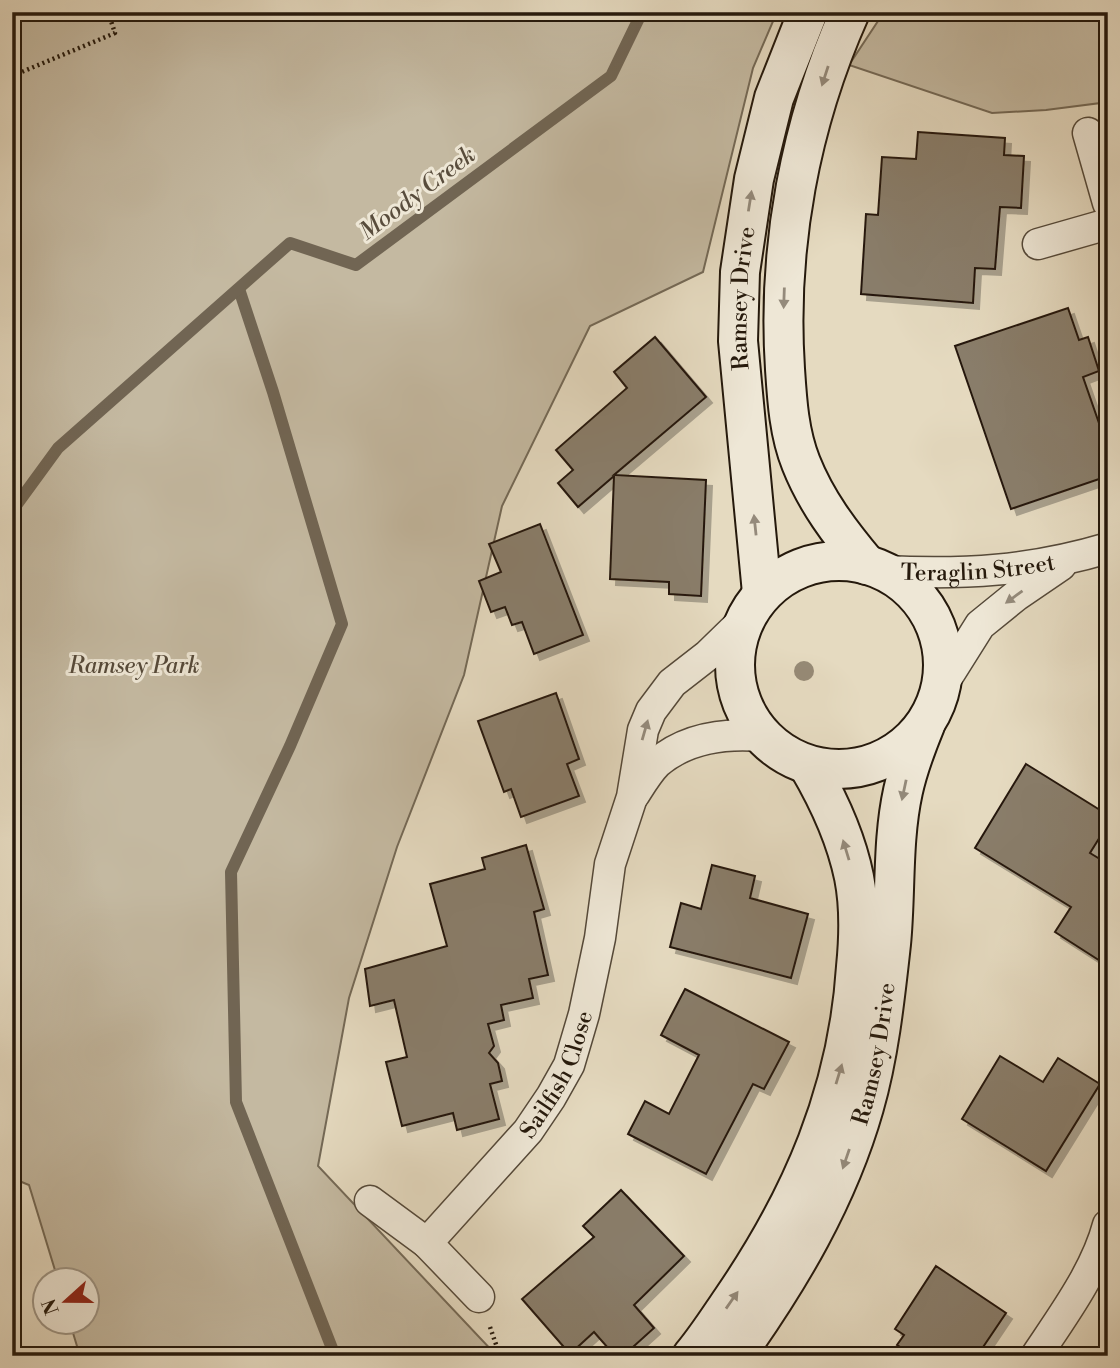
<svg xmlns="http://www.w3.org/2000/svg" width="1120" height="1368" font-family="'Libre Bodoni',serif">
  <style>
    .green { fill: #c4b9a1; stroke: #746956; stroke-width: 2 }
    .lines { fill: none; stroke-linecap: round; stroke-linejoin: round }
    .stream { stroke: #716553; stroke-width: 12 }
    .building { fill: #897d6a; stroke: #25190c; stroke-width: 2; filter: url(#shadow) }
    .minor-casing { stroke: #554939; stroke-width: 33 }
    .secondary-casing { stroke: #25190c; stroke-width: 42 }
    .path { stroke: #25190c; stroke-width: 4.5; stroke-dasharray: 2 3.5; stroke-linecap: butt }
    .minor { stroke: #eee7d6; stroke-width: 30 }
    .secondary { stroke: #eee7d6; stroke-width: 38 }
    .tree { fill: #968a76 }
    .oneway { fill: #948a7b }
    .labels { text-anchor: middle; stroke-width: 6; stroke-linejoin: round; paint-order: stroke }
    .street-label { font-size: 23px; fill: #25190c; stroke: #eee7d6 }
    .park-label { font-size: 23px; font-style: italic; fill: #554939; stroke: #eee7d6 }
    .water-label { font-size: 24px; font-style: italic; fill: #584c3c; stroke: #eee7d6 }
  </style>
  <defs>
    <filter id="shadow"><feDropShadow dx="6" dy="6" stdDeviation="0" flood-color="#0004"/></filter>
  </defs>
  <rect width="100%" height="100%" fill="#e5dac0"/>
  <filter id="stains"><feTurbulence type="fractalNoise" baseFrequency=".00286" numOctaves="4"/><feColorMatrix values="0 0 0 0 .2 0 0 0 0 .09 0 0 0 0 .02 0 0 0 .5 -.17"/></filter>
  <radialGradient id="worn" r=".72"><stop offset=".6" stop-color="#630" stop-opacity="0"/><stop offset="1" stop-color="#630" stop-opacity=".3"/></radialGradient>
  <!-- green -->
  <g class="green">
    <polygon points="12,12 777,12 753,68 703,272 590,326 502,506 464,675 397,847 349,998 318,1166 497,1356 80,1356 70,1323 88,1322 88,1280 58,1280 29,1185 12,1178"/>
    <polygon points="884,12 1108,12 1108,102 1046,110 992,113 849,65"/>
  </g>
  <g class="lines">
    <!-- stream -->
    <g class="stream">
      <polyline points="239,289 273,392 342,624 290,746 231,872 236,1102 335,1356"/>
      <polyline points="12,511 58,448 290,243 356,265 611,76 642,12"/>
    </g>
  </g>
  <!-- building -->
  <g class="building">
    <polygon points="918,132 1005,138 1004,155 1024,156 1021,208 1000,207 995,269 975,268 973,303 861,294 866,214 878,215 882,157 916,159"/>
    <polygon points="1068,308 1079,340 1088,337 1099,371 1083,377 1108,449 1108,476 1011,509 955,346"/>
    <polygon points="655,337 706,397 614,475 706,480 701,596 669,594 669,582 610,579 614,476 578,507 558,483 573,470 556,450 627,388 614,372"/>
    <polygon points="540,524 583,635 534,654 522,622 512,625 505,607 491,612 479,581 501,572 489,544"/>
    <polygon points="556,693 579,759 567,764 579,796 521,817 511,789 504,792 478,721"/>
    <polygon points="1026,764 1108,815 1108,824 1090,853 1108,864 1108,966 1055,932 1071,907 975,848"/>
    <polygon points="526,845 544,909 534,912 548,975 529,979 533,998 501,1005 504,1020 488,1024 494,1046 489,1053 498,1063 502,1081 490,1084 499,1119 457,1130 453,1113 402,1126 386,1062 407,1057 394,1000 370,1006 365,969 447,946 430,884 485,869 482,858"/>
    <polygon points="712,865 755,876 750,898 808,914 791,978 670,947 681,903 701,909"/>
    <polygon points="685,989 789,1042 764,1089 753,1084 706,1174 628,1134 645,1101 669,1114 699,1055 661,1035"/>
    <polygon points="1000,1056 1043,1082 1058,1058 1100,1084 1046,1171 962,1119"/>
    <polygon points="621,1190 684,1256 634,1305 654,1328 623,1356 615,1356 594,1332 570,1354 522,1299 594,1237 583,1226"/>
    <polygon points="936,1266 1006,1313 977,1356 915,1356 897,1345 904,1335 895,1329"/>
  </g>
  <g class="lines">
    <!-- minor casing -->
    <g class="minor-casing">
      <g id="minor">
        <polyline points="1088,133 1108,203"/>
        <polyline points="1038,244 1108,224"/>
        <path id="s1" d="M884,571C964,575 1031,571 1108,548"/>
        <polyline points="941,687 980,625 1017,595 1061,565"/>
        <path d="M634,795C641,784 648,772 657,763C686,738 724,733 761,736"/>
        <polyline points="370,1201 427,1243"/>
        <path id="s2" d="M479,1297L427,1243L528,1131L551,1097L569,1065L584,1014L600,938L610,864L632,797L643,730L651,711L672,683L708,655L745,619"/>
        <path d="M1036,1356C1062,1317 1096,1271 1108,1225"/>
      </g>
    </g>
    <!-- secondary casing -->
    <g class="secondary-casing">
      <g id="secondary">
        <path d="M850,12C800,124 777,247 785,369C787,400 789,433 801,463C816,501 840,533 867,565"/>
        <circle cx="839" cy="665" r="104"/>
        <path id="s3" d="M762,593L738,341L740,272L754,179L774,98L808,12"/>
        <path d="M692,1356C707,1338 719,1319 732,1300C802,1198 848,1091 856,967C859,937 860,907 854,877C846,838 828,799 808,765"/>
        <path id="s4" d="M735,1356C790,1279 838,1198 864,1107C879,1055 885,998 891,944C896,894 892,841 903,791C908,768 916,747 925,725"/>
      </g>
    </g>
    <!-- path -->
    <g class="path">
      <polyline points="12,76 115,33 108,12"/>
      <polyline points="490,1327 500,1356"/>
    </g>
    <!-- minor -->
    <use href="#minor" class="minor"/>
    <!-- secondary -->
    <use href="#secondary" class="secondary"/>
  </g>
  <!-- trees -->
  <circle class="tree" cx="804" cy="671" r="10"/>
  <!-- one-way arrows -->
  <defs><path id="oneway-solid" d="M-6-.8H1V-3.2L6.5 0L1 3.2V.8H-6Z" transform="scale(1.75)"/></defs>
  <g class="oneway">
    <use href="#oneway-solid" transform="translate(825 76) rotate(108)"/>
    <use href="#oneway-solid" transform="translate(750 201) rotate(-81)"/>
    <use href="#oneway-solid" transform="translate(784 298) rotate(92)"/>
    <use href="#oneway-solid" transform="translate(755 525) rotate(-96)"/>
    <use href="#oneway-solid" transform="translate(1014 597) rotate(144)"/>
    <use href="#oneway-solid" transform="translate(645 730) rotate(-74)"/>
    <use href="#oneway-solid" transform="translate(904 790) rotate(102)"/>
    <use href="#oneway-solid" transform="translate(846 850) rotate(-107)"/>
    <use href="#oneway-solid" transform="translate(839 1074) rotate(-73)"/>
    <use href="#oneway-solid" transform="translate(846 1159) rotate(109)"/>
    <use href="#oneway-solid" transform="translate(732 1300) rotate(-55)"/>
  </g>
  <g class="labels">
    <!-- street labels -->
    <g class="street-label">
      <text dy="8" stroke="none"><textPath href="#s3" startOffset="296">Ramsey Drive</textPath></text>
      <text dy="8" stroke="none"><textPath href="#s1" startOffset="94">Teraglin Street</textPath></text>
      <text dy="8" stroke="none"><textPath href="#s4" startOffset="336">Ramsey Drive</textPath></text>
      <text dy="8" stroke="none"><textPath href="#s2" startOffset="290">Sailfish Close</textPath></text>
    </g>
    <!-- park labels -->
    <g class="park-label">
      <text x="134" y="673">Ramsey Park</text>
    </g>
    <!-- water labels -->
    <g class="water-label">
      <text transform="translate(417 193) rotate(-37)" y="8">Moody Creek</text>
    </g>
  </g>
  <!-- margin -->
  <rect width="1120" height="1368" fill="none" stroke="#e5dac0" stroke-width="42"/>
  <rect x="14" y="14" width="1092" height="1340" fill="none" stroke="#25190c" stroke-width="3.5"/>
  <rect x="21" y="21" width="1078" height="1326" fill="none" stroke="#25190c" stroke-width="2"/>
  <!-- north arrow -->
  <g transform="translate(66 1301) rotate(249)"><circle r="33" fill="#eee7d6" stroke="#9e9585" stroke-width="2"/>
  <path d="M0-5L12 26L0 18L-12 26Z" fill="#8f2418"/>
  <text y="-10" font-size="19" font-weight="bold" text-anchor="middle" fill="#25190c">N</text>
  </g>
  <rect width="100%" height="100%" filter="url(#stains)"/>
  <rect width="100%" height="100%" fill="url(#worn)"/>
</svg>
